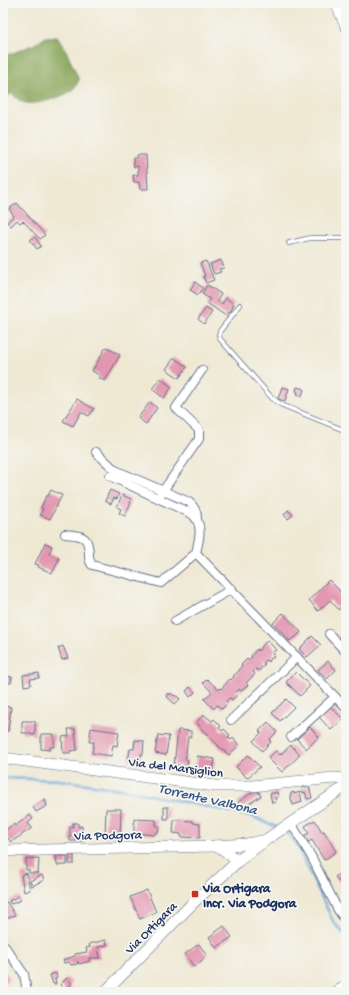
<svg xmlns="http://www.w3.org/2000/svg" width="349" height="995" font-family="'Gochi Hand',sans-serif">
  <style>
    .forest { fill: #87a457; stroke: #516a5a }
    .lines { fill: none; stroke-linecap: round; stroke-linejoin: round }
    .stream { stroke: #68a5d9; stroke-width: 2.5 }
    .building { fill: #e396b0 }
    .lane-casing { stroke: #657087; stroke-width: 5.5 }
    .street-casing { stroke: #657087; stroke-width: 10 }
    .secondary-casing { stroke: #657087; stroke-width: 12 }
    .lane { stroke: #fff; stroke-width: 4 }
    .street { stroke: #fff; stroke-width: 8 }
    .secondary { stroke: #fff; stroke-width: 11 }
    .poi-dot { fill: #c8321e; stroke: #f6f6f2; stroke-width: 1.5 }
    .labels { text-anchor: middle; stroke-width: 3.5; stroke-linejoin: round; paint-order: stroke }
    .street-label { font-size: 13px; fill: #1b2f5e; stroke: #f6f6f2 }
    .poi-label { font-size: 13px; font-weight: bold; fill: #1b2f5e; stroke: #f6f6f2; text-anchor: start }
    .water-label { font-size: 14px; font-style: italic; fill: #365889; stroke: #f6f6f2 }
  </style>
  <rect width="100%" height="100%" fill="#f6f6f2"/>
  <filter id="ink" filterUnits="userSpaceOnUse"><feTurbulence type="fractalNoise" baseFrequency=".025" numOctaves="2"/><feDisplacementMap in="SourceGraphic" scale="8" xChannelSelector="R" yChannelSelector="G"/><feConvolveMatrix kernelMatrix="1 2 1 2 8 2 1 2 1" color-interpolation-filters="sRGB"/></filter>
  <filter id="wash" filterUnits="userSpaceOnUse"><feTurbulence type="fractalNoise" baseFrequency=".012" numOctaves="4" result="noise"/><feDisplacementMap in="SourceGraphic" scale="16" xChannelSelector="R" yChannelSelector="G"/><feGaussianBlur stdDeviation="0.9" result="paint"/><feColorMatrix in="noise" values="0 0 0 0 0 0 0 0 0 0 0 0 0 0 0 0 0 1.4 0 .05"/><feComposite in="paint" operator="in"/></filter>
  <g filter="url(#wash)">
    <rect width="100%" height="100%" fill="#efe9d4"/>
    <!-- forest -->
    <path class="forest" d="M57,36L63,44L79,80C77,84 75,88 72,90C64,97 37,105 27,103C20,102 16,98 12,93L3,100V57L33,45L46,37Z"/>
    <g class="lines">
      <!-- stream -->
      <g class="stream">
        <polyline points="3,778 59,780 121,789 251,816 279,828"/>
        <polyline points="285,831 288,834 296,843 334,923 346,935"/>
      </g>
    </g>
    <g id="blocks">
      <!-- building -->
      <g class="building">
        <polygon points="137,155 146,155 148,189 140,189 139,182 134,182 133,175 138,175 138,166 134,167 133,158 137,158"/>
        <polygon points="17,203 45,235 40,239 23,221 20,223 17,220 11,226 7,222 14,216 9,209"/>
        <polygon points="35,237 41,246 37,249 30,240"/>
        <polygon points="221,260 224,268 219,269 221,272 214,274 210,264"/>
        <polygon points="206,261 214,280 206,283 203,276 205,276 200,263"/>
        <polygon points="195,282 203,288 198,295 190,290"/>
        <polygon points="207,285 221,294 217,301 222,304 226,298 234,304 230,313 229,312 226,316 207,303 210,299 202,294"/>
        <polygon points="206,308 212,312 204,324 198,319"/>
        <polygon points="106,347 120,355 105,381 99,378 99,375 92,371"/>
        <polygon points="174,358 187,367 179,378 166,369"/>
        <polygon points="160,378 172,387 164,398 152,389"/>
        <polygon points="282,387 289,389 285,401 278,399"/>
        <polygon points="297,387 304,389 302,396 297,394 298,392 296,391"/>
        <polygon points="77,399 94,409 89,416 81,412 73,426 63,421"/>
        <polygon points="150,402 157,408 146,424 138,418"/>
        <polygon points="51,490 62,495 50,519 40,515 43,509 41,508 46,496 48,496"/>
        <polygon points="110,490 119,494 117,499 114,498 111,504 105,501"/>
        <polygon points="122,495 131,499 130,502 131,502 125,516 119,513 121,509 117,507"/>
        <polygon points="288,510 293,515 288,519 284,515"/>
        <polygon points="45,543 52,546 49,554 59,558 58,560 59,560 52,573 38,567 39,565 35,564"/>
        <polygon points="329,580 346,597 346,602 339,610 330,600 318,611 309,600"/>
        <polygon points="283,613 301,632 295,638 294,637 290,641 273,623"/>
        <polygon points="312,636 321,645 307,657 299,649"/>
        <polygon points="267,640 276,650 272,653 275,655 268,662 266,660 263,663 265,664 259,671 256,669 253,672 255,674 246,683 248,685 241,691 239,689 236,692 238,694 232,700 230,698 226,701 228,703 222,709 217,705 214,709 204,699 212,692 203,683 207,679 219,690 220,688 221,689 230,679 231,680 234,677 233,676 240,670 239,669 242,666 241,665 247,659 248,660 252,657 251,656 257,649 258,651"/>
        <polygon points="63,646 68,658 62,660 58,648"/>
        <polygon points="328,661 336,670 327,679 318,670"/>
        <polygon points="296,672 310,686 300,696 286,682"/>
        <polygon points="39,673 39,678 30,679 31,685 24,686 23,675"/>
        <polygon points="3,676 12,677 11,683 4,683"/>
        <polygon points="190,687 195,692 190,697 186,691"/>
        <polygon points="168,693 170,695 171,693 174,696 175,695 180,699 175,704 166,696"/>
        <polygon points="286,699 294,707 280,721 272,713"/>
        <polygon points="3,706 11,707 8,731 3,731"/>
        <polygon points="330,706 343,719 331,730 319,717"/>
        <polygon points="204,715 212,721 214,719 221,726 219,728 222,731 224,729 230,735 228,737 231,740 233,738 239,745 229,755 218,746 219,746 209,737 210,736 207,733 206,734 196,722"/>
        <polygon points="22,721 35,721 35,735 31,735 31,733 22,733"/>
        <polygon points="268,722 277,732 269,740 271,742 262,751 253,741 261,733 259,731"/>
        <polygon points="310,727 319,737 306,749 297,739"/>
        <polygon points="91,728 119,732 117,746 113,745 111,756 92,753 94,742 89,742"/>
        <polygon points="68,729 75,729 77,750 70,751 70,753 63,753 62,737 69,736"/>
        <polygon points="178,730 191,731 191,737 188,737 185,760 188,760 187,766 174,765"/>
        <polygon points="41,734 54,734 54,747 50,747 50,750 41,749"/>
        <polygon points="158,735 169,736 166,755 155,753"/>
        <polygon points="135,740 144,741 143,754 141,754 140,764 128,762 130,749 134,749"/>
        <polygon points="291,745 300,755 282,772 268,758 276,751 280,755"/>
        <polygon points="248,755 260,767 247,778 236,767"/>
        <polygon points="197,756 215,759 213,770 196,767"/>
        <polygon points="309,786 312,798 307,799 305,792 303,793 302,788"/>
        <polygon points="258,791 261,796 242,808 238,802 253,792"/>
        <polygon points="277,792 278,797 275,798 276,802 272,803 270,794"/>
        <polygon points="294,792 294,794 300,792 302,802 293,805 290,795 291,795 291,793"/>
        <polygon points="45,799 47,806 36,812 33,807"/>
        <rect x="164" y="807" width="4" height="12"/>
        <polygon points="106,809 121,809 120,837 105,837"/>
        <polygon points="30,815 33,819 28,823 32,828 11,842 3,832 14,824 15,826"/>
        <polygon points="134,819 156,820 156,826 159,826 158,833 155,832 155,835 134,833"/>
        <polygon points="174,820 193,821 193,823 200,824 200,838 181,837 181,834 173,833"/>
        <polygon points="315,820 322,832 324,831 336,852 324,860 312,840 308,842 304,836 309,833 305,826"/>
        <polygon points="73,823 78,823 78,827 82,826 83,841 70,841 70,827 73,827"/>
        <rect x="69" y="854" width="5" height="10"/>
        <polygon points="56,856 67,856 67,865 57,865"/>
        <polygon points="39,858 38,873 29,873 29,870 26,870 26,859"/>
        <polygon points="346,868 346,890 335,877"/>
        <polygon points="27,873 30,890 24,892 21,875"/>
        <polygon points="42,875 44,880 32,886 30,881"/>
        <polygon points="147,890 156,912 140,919 130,897"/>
        <polygon points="19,896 21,900 11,904 9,901"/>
        <polygon points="7,902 15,915 6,919 3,914 3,904"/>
        <polygon points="224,926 232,937 216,948 209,937"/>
        <polygon points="106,940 107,945 98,947 100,958 89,958 90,961 79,964 78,961 77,964 71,965 69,962 64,963 63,960 75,956 75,954 87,952 86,948 90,947 89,944"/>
        <polygon points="199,944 207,956 194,967 185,954"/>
        <polygon points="3,971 10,978 3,984"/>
        <polygon points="56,973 57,978 55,979 56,984 53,984 50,975"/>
        <polygon points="67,978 72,983 69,986 75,992 65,992 66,991 60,985"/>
      </g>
    </g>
  </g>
  <g filter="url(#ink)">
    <use href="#blocks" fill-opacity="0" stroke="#657087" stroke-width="1"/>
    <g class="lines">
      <!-- lane casing -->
      <g class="lane-casing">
        <g id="lane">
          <polyline points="289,243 310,238 346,238"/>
          <polyline points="240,305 220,331 219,335 220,339 272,398 282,405 346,431"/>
        </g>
      </g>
      <!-- street casing -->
      <g class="street-casing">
        <g id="street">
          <path d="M96,452L115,470L189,502C195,507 197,511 197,518"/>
          <path d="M110,476L192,514C204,525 199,539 196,553L346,708"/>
          <polyline points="158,498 199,439 199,430 176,408 202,370"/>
          <path d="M65,534C83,536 89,535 89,556C89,560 90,562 92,565L161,583L196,553"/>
          <polyline points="175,621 232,589"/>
          <polyline points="329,634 346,652"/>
          <polyline points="231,720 297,657"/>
          <polyline points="291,737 335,697"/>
          <polyline points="291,823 311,856 338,910 346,921"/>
          <polyline points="3,944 24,974 27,992"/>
          <polyline points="335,992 346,984"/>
        </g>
      </g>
      <!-- secondary casing -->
      <g class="secondary-casing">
        <g id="secondary">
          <polyline points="336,3 346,26"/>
          <polyline points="3,758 215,786 252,786 334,778 346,779"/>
          <polyline points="215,846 221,848 238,861"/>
          <polyline points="3,851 214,846 247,844 262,841"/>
          <polyline points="105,992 195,901 238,861 267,839 346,786"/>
        </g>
      </g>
      <!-- lane -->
      <use href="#lane" class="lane"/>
      <!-- street -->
      <use href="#street" class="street"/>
      <!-- secondary -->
      <use href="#secondary" class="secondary"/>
    </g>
  </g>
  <!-- markers -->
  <rect class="poi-dot" x="191" y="890" width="8" height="8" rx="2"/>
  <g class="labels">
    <!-- street labels -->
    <g class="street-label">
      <text transform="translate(176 766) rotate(7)" y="5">Via del Marsiglion</text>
      <text transform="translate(108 834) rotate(-1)" y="5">Via Podgora</text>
      <text transform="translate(150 927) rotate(-45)" y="5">Via Ortigara</text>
    </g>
    <!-- poi labels -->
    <g class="poi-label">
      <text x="203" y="892">Via Ortigara<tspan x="203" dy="15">Incr. Via Podgora</tspan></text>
    </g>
    <!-- water labels -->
    <g class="water-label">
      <text transform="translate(208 798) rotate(13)" y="5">Torrente Valbona</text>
    </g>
  </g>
  <!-- margin -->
  <rect width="349" height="995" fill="none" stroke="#f6f6f2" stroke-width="16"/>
</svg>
